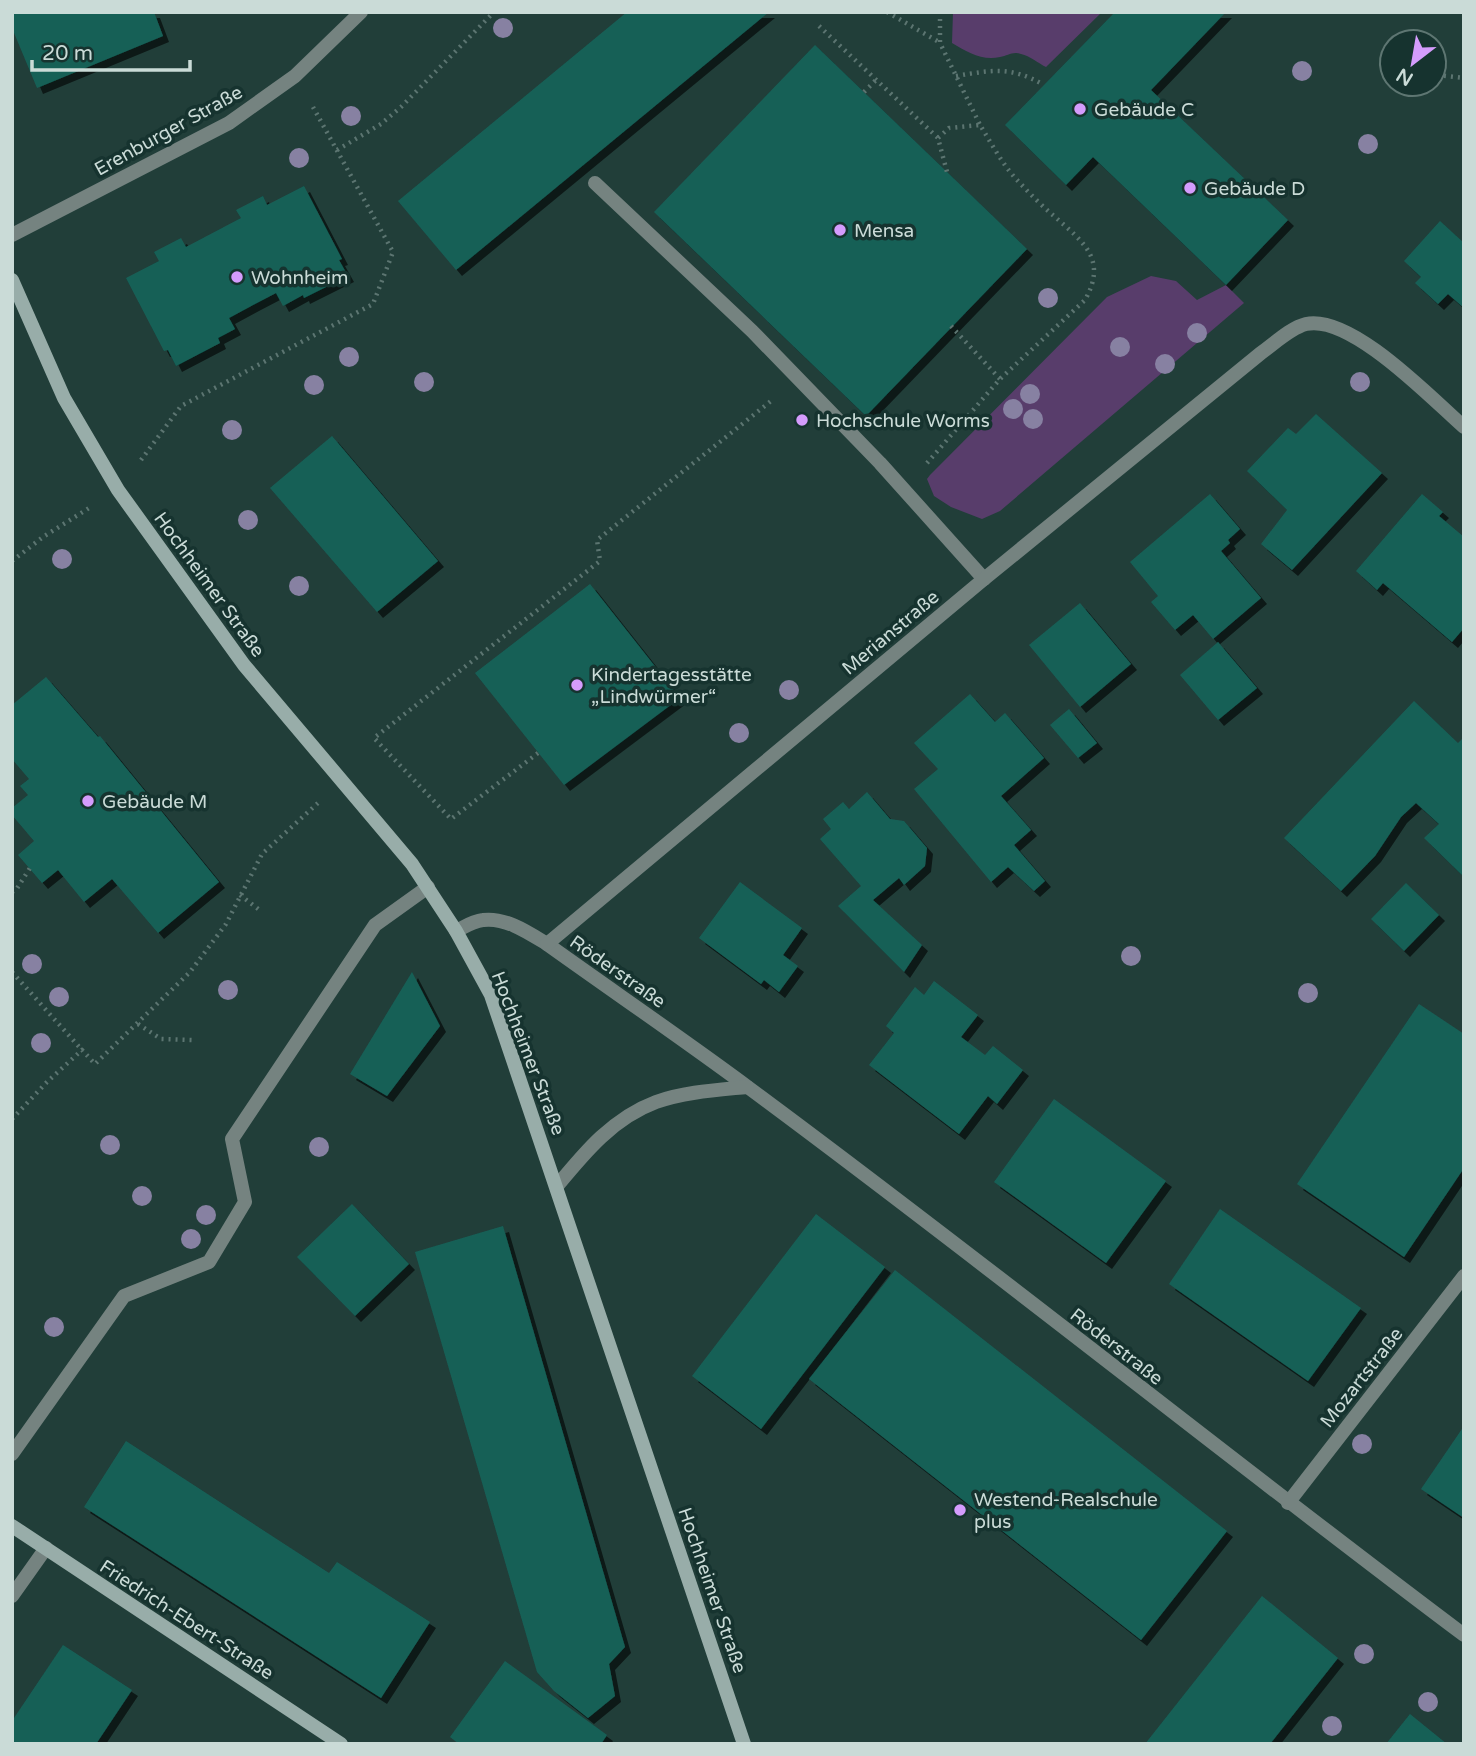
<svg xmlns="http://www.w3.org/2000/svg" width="1476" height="1756" font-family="'Varela Round',sans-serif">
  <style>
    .green { fill: #583d6b }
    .building { fill: #166057; filter: url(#shadow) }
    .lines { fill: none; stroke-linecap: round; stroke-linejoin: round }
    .path { stroke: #5c7571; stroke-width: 4.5; stroke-dasharray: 2 5; stroke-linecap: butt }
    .lane { stroke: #758380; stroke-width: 14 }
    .street { stroke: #758380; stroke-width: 14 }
    .secondary { stroke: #98ada9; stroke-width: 14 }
    .tree { fill: #8781a2 }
    .poi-dot { fill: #d49cfc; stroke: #16332f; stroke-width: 2.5 }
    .labels { text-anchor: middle; stroke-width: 7; stroke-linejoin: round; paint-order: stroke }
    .poi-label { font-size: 19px; fill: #cadbd7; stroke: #16332f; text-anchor: start }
    .street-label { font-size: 19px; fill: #cadbd7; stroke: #16332f }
  </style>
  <defs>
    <filter id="shadow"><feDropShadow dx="6" dy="6" stdDeviation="0" flood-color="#0009"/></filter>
  </defs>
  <rect width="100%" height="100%" fill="#213e39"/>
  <!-- green -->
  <g class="green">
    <path d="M953,12H1102L1046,67C1038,63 1030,56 1021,54C1012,51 1008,56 1000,57C982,61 967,52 952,43Z"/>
    <polygon points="1151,276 1176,281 1197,300 1226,285 1244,303 1000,511 982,519 951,507 934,496 927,479 930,475 1107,297"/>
  </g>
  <!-- building -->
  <g class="building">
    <polygon points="12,12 154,12 163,36 37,88 12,28"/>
    <polygon points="627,12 769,12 456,270 398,201"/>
    <polygon points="1115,12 1226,12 1151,90 1288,220 1226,285 1093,157 1066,185 1005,125"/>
    <polygon points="815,45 1027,249 866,416 654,212"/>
    <polygon points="304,186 342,259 339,260 348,276 304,298 303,295 283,306 276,293 253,305 229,318 235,329 218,338 220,343 176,366 168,350 164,351 126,278 159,261 154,252 181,238 186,247 241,218 236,210 263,196 267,205"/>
    <polygon points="1440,221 1464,243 1464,308 1448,294 1438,304 1415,283 1421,277 1404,261"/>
    <polygon points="1316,414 1382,473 1292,570 1261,544 1287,510 1247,471 1288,428 1296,434"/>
    <polygon points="332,436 438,561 377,612 270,488"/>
    <polygon points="1210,494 1240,529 1228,540 1230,543 1221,551 1261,598 1213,639 1193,615 1175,630 1151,602 1158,596 1130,562"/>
    <polygon points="1422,494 1443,512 1439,516 1464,537 1464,628 1452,642 1383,583 1377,590 1356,571"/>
    <polygon points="590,584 680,698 564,785 475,673"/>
    <polygon points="1080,603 1131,664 1080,707 1029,645"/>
    <polygon points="1218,642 1257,688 1218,720 1180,675"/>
    <polygon points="46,677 98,737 100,736 219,882 158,933 112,879 84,902 58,870 42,883 18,855 34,841 12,815 12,808 28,795 20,786 29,779 12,759 12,705"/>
    <polygon points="970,694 995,722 1005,713 1044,758 1001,796 1031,830 1014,845 1045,881 1034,891 1008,867 991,882 914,789 938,769 914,743"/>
    <polygon points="1414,701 1458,743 1464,737 1464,877 1424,838 1439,824 1416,803 1401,817 1375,856 1341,891 1284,838"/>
    <polygon points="1069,709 1097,743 1078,758 1050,725"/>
    <polygon points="867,792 890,819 904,821 927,848 925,866 904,885 899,878 873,900 922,945 904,972 838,906 861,886 820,839 831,829 823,819 843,802 849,809"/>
    <polygon points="740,882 802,928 783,955 798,966 779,992 764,980 761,984 699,938"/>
    <polygon points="1406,883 1439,915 1404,951 1371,919"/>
    <polygon points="412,972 440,1026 387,1096 350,1074"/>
    <polygon points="934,981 978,1015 961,1037 985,1055 993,1046 1023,1070 997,1104 988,1096 959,1134 869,1065 894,1033 886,1026 915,987 924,995"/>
    <polygon points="1419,1004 1464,1034 1464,1168 1404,1257 1297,1184"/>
    <polygon points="1054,1099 1166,1181 1106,1263 994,1182"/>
    <polygon points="352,1204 409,1264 355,1316 297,1257"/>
    <polygon points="1220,1209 1361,1308 1308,1381 1169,1284"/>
    <polygon points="816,1214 885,1267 761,1429 692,1376"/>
    <polygon points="503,1226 625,1647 609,1664 615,1696 588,1718 554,1691 537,1672 415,1252"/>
    <polygon points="895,1270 1227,1531 1141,1640 809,1379"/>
    <polygon points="1464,1426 1464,1518 1421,1489"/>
    <polygon points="126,1441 329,1573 337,1562 430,1622 381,1698 84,1507"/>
    <polygon points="1262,1596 1338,1658 1270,1744 1145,1744"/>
    <polygon points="63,1645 132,1690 96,1744 12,1744 12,1721"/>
    <polygon points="505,1661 607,1735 601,1744 459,1744 450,1737"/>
    <polygon points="1410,1714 1447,1744 1386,1744"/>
  </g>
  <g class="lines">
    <!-- path -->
    <g class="path">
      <polyline points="887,12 939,42"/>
      <polyline points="940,12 940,43 980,125"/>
      <polyline points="819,26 938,138"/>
      <polyline points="1437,75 1464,78"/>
      <path d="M956,76C992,70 1011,66 1044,85"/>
      <polyline points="864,92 876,80"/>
      <polyline points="337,150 381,124 401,107 494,12"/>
      <polyline points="951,326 1000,379"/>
      <polyline points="141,460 181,406 373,304 393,252 313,107"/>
      <path d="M927,463L1000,379L1085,300C1108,259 1083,242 1054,216C1042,206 1030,194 1019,182C1003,166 992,144 980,125L949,128L938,138L947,172"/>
      <polyline points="12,561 43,537 89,508"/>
      <polyline points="538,753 451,819 374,738 600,561 597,540 771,401"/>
      <polyline points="12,892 16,890 30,868"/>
      <polyline points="240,895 262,912"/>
      <polyline points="12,972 82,1050"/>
      <polyline points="138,1024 161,1039 193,1040"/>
      <polyline points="12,1119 47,1082 82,1050 95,1064 190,972 226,924 262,854 318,803"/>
    </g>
    <!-- lane -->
    <g class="lane">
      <polyline points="595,183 752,331 880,463 984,579"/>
      <polyline points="12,1454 124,1296 209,1262 245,1202 232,1139 375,925 428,887"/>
    </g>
    <!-- street -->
    <g class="street">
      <polyline points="12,235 229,123 295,76 361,12"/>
      <path d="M456,931C464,927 473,921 483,920C506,917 529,933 547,944C614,992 683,1039 749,1088C990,1266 1224,1455 1464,1635"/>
      <path d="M547,944L984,579L1261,353C1274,344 1290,328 1306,324C1351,314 1431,398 1464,427"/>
      <path d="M557,1186C585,1152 613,1118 656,1102C684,1092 717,1090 747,1087"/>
      <polyline points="1288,1503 1464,1276"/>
      <polyline points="12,1596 46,1548"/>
    </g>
    <!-- secondary -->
    <g class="secondary">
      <polyline points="12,280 64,398 118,490 244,665 412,864 456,931 491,995 744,1744"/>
      <polyline points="12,1526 341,1744"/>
    </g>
  </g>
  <!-- trees -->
  <g class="tree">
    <circle cx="503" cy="28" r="10"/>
    <circle cx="1302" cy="71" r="10"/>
    <circle cx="351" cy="116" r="10"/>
    <circle cx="1368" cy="144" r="10"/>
    <circle cx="299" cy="158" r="10"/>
    <circle cx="1048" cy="298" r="10"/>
    <circle cx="1197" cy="333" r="10"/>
    <circle cx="1120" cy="347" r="10"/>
    <circle cx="349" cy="357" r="10"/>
    <circle cx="1165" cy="364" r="10"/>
    <circle cx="424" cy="382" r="10"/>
    <circle cx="1360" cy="382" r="10"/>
    <circle cx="314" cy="385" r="10"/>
    <circle cx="1030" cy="394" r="10"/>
    <circle cx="1013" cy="409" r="10"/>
    <circle cx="1033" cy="419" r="10"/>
    <circle cx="232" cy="430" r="10"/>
    <circle cx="248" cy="520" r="10"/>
    <circle cx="62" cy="559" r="10"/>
    <circle cx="299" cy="586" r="10"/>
    <circle cx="789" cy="690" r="10"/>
    <circle cx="739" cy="733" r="10"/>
    <circle cx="1131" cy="956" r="10"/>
    <circle cx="32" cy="964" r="10"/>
    <circle cx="228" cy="990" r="10"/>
    <circle cx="1308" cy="993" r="10"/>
    <circle cx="59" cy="997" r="10"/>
    <circle cx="41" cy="1043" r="10"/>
    <circle cx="110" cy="1145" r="10"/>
    <circle cx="319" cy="1147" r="10"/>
    <circle cx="142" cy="1196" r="10"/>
    <circle cx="206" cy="1215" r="10"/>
    <circle cx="191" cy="1239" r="10"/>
    <circle cx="54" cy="1327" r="10"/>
    <circle cx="1362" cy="1444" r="10"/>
    <circle cx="1364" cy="1654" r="10"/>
    <circle cx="1428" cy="1702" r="10"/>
    <circle cx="1332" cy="1726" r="10"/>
  </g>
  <!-- markers -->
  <g class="poi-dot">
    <circle cx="1080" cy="109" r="7"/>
    <circle cx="1190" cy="188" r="7"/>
    <circle cx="840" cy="230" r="7"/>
    <circle cx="237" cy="277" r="7"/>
    <circle cx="802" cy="420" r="7"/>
    <circle cx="577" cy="685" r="7"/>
    <circle cx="88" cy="801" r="7"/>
    <circle cx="960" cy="1510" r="7"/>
  </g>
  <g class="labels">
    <!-- poi labels -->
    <g class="poi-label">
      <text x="1094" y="116">Gebäude C</text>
      <text x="1204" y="195">Gebäude D</text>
      <text x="854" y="237">Mensa</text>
      <text x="251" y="284">Wohnheim</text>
      <text x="816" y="427">Hochschule Worms</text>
      <text x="591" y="681">Kindertagesstätte<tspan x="591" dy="22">„Lindwürmer“</tspan></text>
      <text x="102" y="808">Gebäude M</text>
      <text x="974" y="1506">Westend-Realschule<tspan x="974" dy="22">plus</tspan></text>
    </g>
    <!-- street labels -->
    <g class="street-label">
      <text transform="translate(168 130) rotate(-29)" y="7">Erenburger Straße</text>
      <text transform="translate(210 584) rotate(54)" y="7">Hochheimer Straße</text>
      <text transform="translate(890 632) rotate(-40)" y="7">Merianstraße</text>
      <text transform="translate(618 971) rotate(35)" y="7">Röderstraße</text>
      <text transform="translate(529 1053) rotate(69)" y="7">Hochheimer Straße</text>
      <text transform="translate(1117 1346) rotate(38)" y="7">Röderstraße</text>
      <text transform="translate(1361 1377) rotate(-52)" y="7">Mozartstraße</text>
      <text transform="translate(713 1590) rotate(71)" y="7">Hochheimer Straße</text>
      <text transform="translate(187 1619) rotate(33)" y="7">Friedrich-Ebert-Straße</text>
    </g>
  </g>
  <!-- border -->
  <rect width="1476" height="1756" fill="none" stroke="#cadbd7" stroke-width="28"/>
  <!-- north arrow -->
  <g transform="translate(1413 63) rotate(211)"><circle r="33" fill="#16332f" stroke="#5e7672" stroke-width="2"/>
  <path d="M0-5L12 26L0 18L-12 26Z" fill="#d49cfc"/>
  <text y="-10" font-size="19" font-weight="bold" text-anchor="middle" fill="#cadbd7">N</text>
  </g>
  <!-- scale -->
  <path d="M32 60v10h158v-10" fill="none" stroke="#cadbd7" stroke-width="3.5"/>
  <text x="42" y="60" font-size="21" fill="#cadbd7" stroke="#16332f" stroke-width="5" paint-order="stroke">20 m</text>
</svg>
